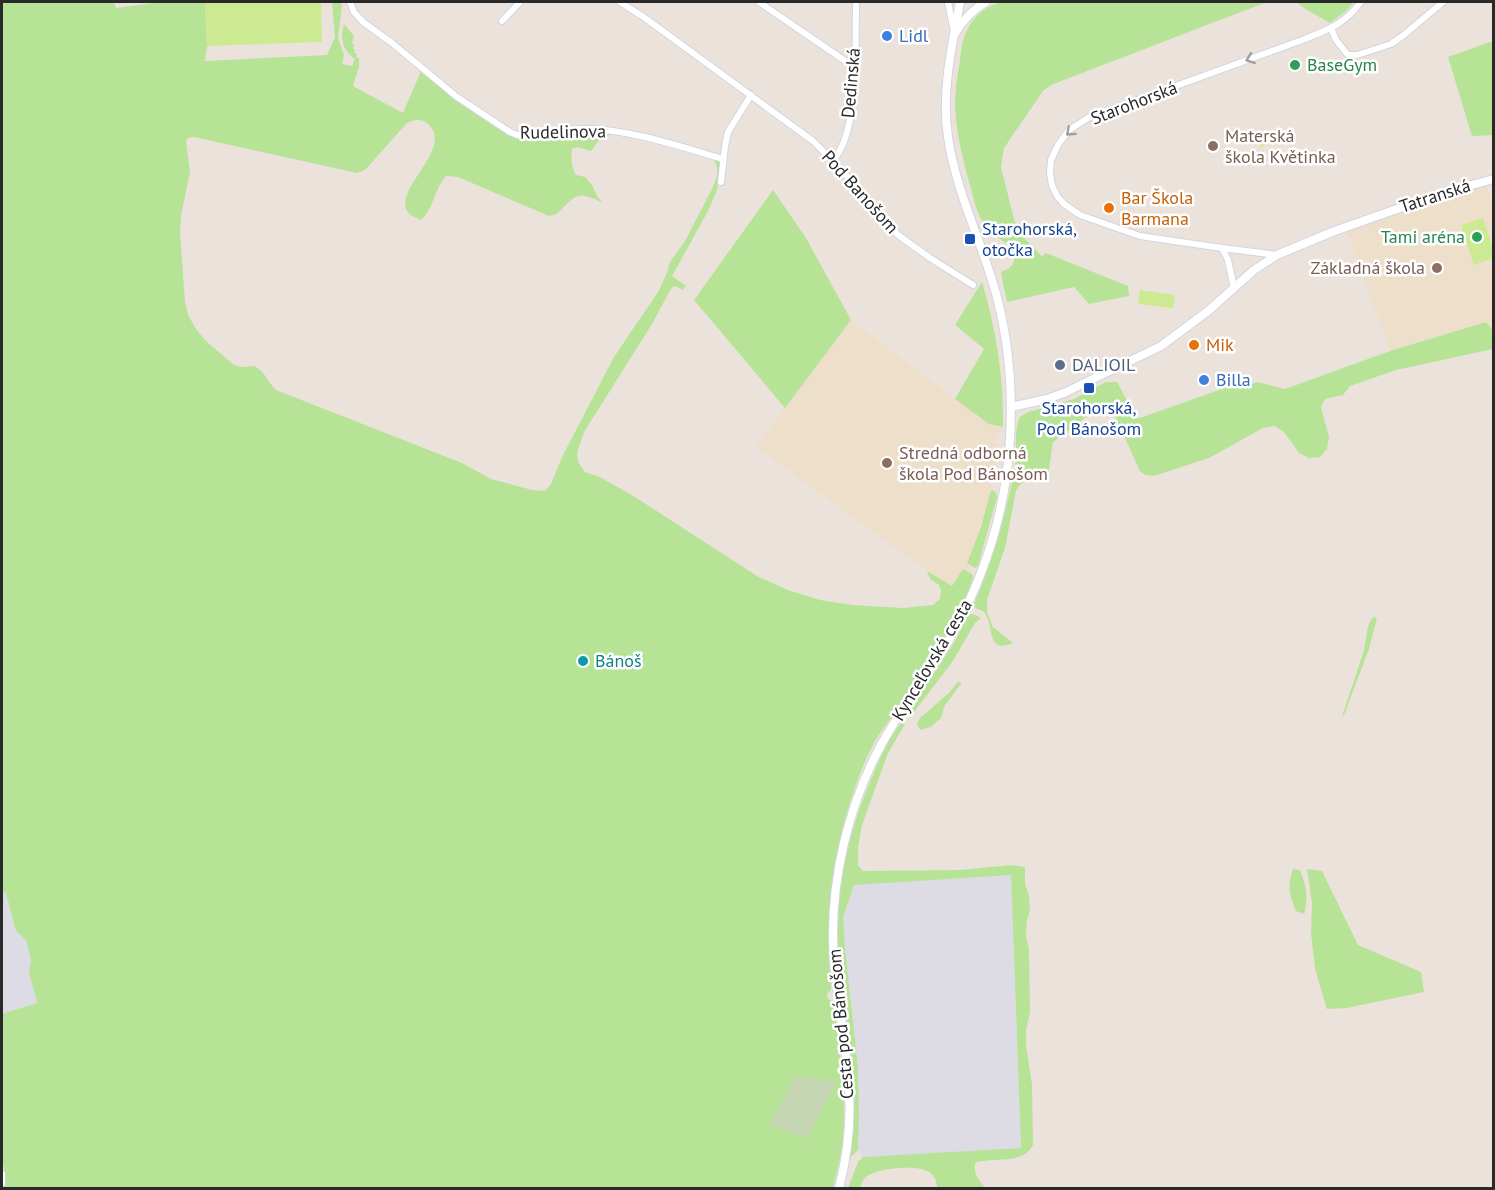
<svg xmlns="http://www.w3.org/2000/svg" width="1495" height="1190" font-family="'PT Sans',sans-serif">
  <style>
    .industrial { fill: #dddbe4 }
    .education { fill: #eddfca }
    .green { fill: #b7e396 }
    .cemetery { fill: #c6d5b2 }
    .pitch { fill: #ccea92 }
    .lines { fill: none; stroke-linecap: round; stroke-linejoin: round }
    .street-casing { stroke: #d0d5e2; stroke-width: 8 }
    .secondary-casing { stroke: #d0d5e2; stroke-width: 10 }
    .street { stroke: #fff; stroke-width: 6 }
    .secondary { stroke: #fff; stroke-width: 8 }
    .oneway { stroke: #9f9f9f }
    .shop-dot { fill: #3f7fe0; stroke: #fff; stroke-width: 2 }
    .leisure-dot { fill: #2e9e5b; stroke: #fff; stroke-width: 2 }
    .education-dot { fill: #8d6e63; stroke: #fff; stroke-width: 2 }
    .food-dot { fill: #e8710a; stroke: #fff; stroke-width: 2 }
    .transit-dot { fill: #1a4fb4; stroke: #fff; stroke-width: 2 }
    .service-dot { fill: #5c6f8a; stroke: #fff; stroke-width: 2 }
    .culture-dot { fill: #0f9aa8; stroke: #fff; stroke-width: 2 }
    .labels { text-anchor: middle; stroke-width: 5; stroke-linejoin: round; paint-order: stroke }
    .shop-label { font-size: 18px; fill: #366cbe; stroke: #fff; text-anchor: start }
    .leisure-label { font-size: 18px; fill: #27864d; stroke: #fff; text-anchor: start }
    .street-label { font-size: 18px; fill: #292929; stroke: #fff }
    .education-label { font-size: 18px; fill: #785e54; stroke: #fff; text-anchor: start }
    .food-label { font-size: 18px; fill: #c56008; stroke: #fff; text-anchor: start }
    .transit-label { font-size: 18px; fill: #164399; stroke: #fff; text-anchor: start }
    .service-label { font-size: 18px; fill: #4e5e75; stroke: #fff; text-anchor: start }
    .culture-label { font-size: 18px; fill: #0d838f; stroke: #fff; text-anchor: start }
  </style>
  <rect width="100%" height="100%" fill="#ebe3db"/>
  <!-- industrial -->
  <g class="industrial">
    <polygon points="1011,875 1021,1149 863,1157 858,1150 859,1119 858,1068 845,948 843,917 854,884"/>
    <polygon points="2,891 6,893 16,931 26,940 31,960 29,972 37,1004 2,1014"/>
  </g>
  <!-- education -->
  <g class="education">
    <polygon points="1486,184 1493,205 1493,331 1486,322 1390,351 1346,229 1452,193"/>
    <polygon points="851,320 989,424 1001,427 1002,432 998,432 995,442 999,446 988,504 967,563 972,567 969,572 963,569 952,586 927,571 756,447"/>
  </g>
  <!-- green -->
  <g class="green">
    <path d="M2,2H114L116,8L162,2H205L207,46L205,61L327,55L335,37L332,2H340L342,5L338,38L344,55L342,64L352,66L355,59C342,50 340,38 344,24L354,36L352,43L354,44L353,49L355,50L354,53L357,54L356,57L359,58V67L353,86L403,113L421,71L473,112L495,127L512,137L526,138L574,132L614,134C608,135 602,137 598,141C594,146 595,148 590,151L578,147L572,149C571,158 571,167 576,175L585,177L592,185L597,196L603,203C581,193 579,191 561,210C557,214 555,215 549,216L458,177L446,176C434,189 434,209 421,220C416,218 408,215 406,209C397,187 454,146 428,124C421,118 414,120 407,123L366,169L361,172L357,173L194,137L188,138L186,141L190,172L181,216L180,233L185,302L188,315L196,329L206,341L234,365L241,367L255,366C266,373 267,381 276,390L462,463L491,479L532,490L545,491L551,484L562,457L614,357L658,292L667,273L670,262L685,241L712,189L717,176V168L715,162L712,159L719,161L721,165L717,190L708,211L672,276L686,286L683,290L675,286L672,287L652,324L584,432L577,453L578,462L585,472L600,477L635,497L757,576L788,590L820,600L852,605L903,608L933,605L940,599L941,590L939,585L930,579L927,571L952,586L963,569L972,574L973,578C957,626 926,667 898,709C889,721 879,733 872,747C863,764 856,784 850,802C831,864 825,918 831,983V990L827,994L828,999L834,1002C839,1049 848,1099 842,1147C840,1161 836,1175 833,1188H4V1169L2,1155V1014L37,1003L29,972L31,960L26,940L16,931L6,893L2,891Z"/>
    <path d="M1002,2H1267L1051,85L1043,91L1004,148L1001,167L1017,231L1042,256L1046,253L1128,286L1129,296L1089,304L1074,287L1007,302L1001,274L1002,271C1013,269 1015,261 1015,251C1007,243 990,233 984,224C977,215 974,200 971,189C964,163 956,135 955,107C955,92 957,76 960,61C961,51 962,39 967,30C974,15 987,6 1002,2Z"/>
    <polygon points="1296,2 1354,2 1346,11 1330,23 1307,10"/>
    <polygon points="1493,41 1493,135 1472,136 1448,57"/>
    <polygon points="773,190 806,238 851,320 785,408 694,300"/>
    <path d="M982,282C996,329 1004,377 1003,427L989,424L955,399L984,349L955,325Z"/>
    <path d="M1486,322L1493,331V349L1396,370L1350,386L1343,395L1325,399L1321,407L1329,437L1327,449L1320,457L1309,458L1299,453L1284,432L1274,426L1263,428L1209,458L1154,476L1145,475L1140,471L1114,414L1107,407L1098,408L1053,442L1048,476L1044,481C1029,480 1025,476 1016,491L1005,548L987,600V612L993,627L1013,643C985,655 995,624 984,612C982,610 977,609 975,608L974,604C993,561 1006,514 1015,467C1017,456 1014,425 1020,417C1023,415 1025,414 1028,412L1074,399L1106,382H1117L1137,419L1239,383L1241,388L1257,382L1285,389L1390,351Z"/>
    <polygon points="991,490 996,492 997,497 978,566 975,568 967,563 981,527"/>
    <polygon points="973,614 981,618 975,623 953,661 911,716 910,711 914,703 954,643 968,615"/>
    <polygon points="1373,617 1377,618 1369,649 1344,715 1342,717 1364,650 1368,626"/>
    <polygon points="958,682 961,682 961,684 945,705 941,718 931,727 920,730 917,724 920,718 949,693"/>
    <path d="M900,724H905L888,753L862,825L858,847V865L863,871L960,870L1011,865L1025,867V883L1029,896L1030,910L1027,920L1026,936L1029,949L1030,1012L1026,1030V1046L1032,1084L1033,1145C1022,1166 994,1156 975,1163C973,1174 979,1180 986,1188H937C937,1182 935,1176 929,1172C918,1164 872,1168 864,1179C862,1182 861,1185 860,1188H848L858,1162L863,1157L1021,1148L1011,875L854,885L843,917L845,948L858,1068L859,1119L858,1150L850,1158C853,1134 854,1110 853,1085C851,1030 837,977 838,922C839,880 849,836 864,797C874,772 884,746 900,724Z"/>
    <path d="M1293,869L1300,870C1306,884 1309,899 1304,914L1296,911C1289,894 1287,887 1293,869Z"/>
    <polygon points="1307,869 1322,871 1358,945 1421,972 1424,992 1347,1008 1327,1009 1315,969 1311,933 1312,903"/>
  </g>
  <!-- cemetery -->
  <polygon class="cemetery" points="795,1076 837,1082 807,1138 769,1126"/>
  <!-- pitch -->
  <g class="pitch">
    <polygon points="205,2 321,2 322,42 207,46"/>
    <polygon points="1278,130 1281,140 1260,147 1257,136"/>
    <polygon points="1483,218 1493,249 1493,258 1474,265 1461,225"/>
    <polygon points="1140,290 1175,295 1173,308 1138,304"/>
  </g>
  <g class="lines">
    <!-- street casing -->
    <g class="street-casing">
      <g id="street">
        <path d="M350,2L354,12L363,22L392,43L457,97L510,132L517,135H524C544,133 564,129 584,129C626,128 682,147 723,159"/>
        <polyline points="620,2 645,18 813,141 840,168 898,235 930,258 973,285"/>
        <polyline points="759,2 854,67"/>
        <polyline points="948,2 953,27"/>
        <polyline points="502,21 520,2"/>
        <polyline points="1331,28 1336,40 1348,55 1357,55 1391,44 1405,34 1443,2"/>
        <path d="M833,160C860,133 855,40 856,2"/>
        <polyline points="721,182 725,146 728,132 751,95"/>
        <polyline points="1222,248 1228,260 1234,288"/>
        <path d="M1277,255L1222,248L1140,236L1080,215L1064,204L1057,196L1052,185L1050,173L1051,160L1058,145L1069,130L1088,118L1305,39C1330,29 1344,24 1361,2"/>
        <polyline points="2,1174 2,1183"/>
      </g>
    </g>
    <!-- secondary casing -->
    <g class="secondary-casing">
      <g id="secondary">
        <path d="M956,32C963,20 974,9 986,2"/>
        <polyline points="1011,407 1047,399 1064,393 1161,346 1208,311 1254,270 1277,255 1332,232 1377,216 1446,192 1494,179"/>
        <path d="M839,1188C848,1153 852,1114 848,1077C845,1038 837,999 834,960C831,921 835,881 844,843C854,801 871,759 894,723C911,695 932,669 949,640C984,579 1006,510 1010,439C1013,386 1008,331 992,280C977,232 955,186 948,137C941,92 952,46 960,2"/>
      </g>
    </g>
    <!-- street -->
    <use href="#street" class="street"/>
    <!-- secondary -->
    <use href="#secondary" class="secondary"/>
  </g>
  <!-- one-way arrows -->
  <defs><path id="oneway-chevron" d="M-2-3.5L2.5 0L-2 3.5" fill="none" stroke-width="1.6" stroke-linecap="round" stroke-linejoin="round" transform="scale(1.5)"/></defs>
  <g class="oneway">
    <use href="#oneway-chevron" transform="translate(1250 59) rotate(160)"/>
    <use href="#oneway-chevron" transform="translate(1070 132) rotate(138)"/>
  </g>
  <!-- markers -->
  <g class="shop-dot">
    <circle cx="887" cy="36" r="6"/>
    <circle cx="1204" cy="380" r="6"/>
  </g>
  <g class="leisure-dot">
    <circle cx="1295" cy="65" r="6"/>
    <circle cx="1477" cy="237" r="6"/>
  </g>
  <g class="education-dot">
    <circle cx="1213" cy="146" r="6"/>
    <circle cx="1437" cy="268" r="6"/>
    <circle cx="887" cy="463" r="6"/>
  </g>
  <g class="food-dot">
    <circle cx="1109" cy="208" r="6"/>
    <circle cx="1194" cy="345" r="6"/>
  </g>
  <g class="transit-dot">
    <rect x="964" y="233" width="12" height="12" rx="3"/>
    <rect x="1083" y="382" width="12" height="12" rx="3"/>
  </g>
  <circle class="service-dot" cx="1060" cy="365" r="6"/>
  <circle class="culture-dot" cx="583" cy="661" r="6"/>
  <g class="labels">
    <!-- shop labels -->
    <g class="shop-label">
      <text x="899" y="42">Lidl</text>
      <text x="1216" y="386">Billa</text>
    </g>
    <!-- leisure labels -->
    <g class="leisure-label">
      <text x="1307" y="71">BaseGym</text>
      <text x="1465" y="243" text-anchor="end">Tami aréna</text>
    </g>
    <!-- street labels -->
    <g class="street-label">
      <text transform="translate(851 83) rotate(-85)" y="6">Dedinská</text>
      <text transform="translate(1134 103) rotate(-21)" y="6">Starohorská</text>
      <text transform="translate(563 132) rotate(-1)" y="6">Rudelinova</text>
      <text transform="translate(860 192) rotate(48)" y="6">Pod Banošom</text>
      <text transform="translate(1435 196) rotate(-18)" y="6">Tatranská</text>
      <text transform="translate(932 660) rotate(-59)" y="6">Kynceľovská cesta</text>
      <text transform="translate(841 1024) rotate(-95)" y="6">Cesta pod Bánošom</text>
    </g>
    <!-- education labels -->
    <g class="education-label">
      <text x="1225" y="142">Materská<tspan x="1225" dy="21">škola Květinka</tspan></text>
      <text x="1425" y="274" text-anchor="end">Základná škola</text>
      <text x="899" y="459">Stredná odborná<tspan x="899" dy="21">škola Pod Bánošom</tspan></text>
    </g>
    <!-- food labels -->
    <g class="food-label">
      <text x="1121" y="204">Bar Škola<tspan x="1121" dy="21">Barmana</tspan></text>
      <text x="1206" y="351">Mik</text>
    </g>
    <!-- transit labels -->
    <g class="transit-label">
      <text x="982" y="235">Starohorská,<tspan x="982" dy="21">otočka</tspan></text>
      <text x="1089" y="414" text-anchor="middle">Starohorská,<tspan x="1089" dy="21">Pod Bánošom</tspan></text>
    </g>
    <!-- service labels -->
    <g class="service-label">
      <text x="1072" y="371">DALIOIL</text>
    </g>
    <!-- culture labels -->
    <g class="culture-label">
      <text x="595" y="667">Bánoš</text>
    </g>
  </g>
  <!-- border -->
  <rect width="1495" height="1190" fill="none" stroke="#292929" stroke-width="6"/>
</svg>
